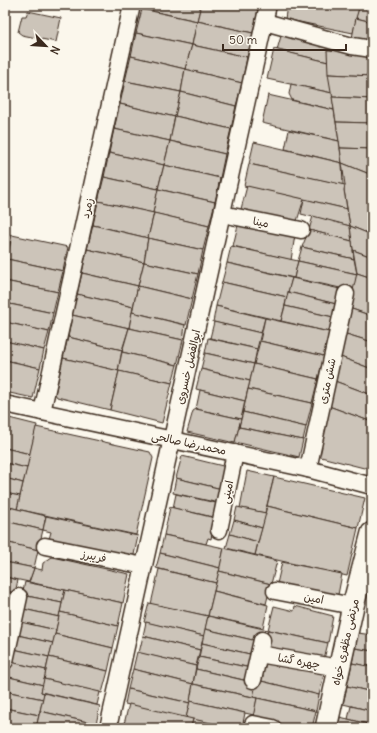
<svg xmlns="http://www.w3.org/2000/svg" width="377" height="733" font-family="Delius,'Playpen Sans Arabic',sans-serif">
  <style>
    .building { fill: #ccc4b9; stroke: #3b2a1e }
    .lines { fill: none; stroke-linecap: round; stroke-linejoin: round }
    .minor-casing { stroke: #3b2a1e; stroke-width: 19 }
    .major-casing { stroke: #3b2a1e; stroke-width: 24 }
    .minor { stroke: #fbf7ec; stroke-width: 16 }
    .major { stroke: #fbf7ec; stroke-width: 21 }
    .labels { text-anchor: middle; stroke-width: 3; stroke-linejoin: round; paint-order: stroke }
    .street-label { font-size: 11px; fill: #3b2a1e; stroke: #fbf7ec }
  </style>
  <rect width="100%" height="100%" fill="#fbf7ec"/>
  <filter id="ink" filterUnits="userSpaceOnUse"><feTurbulence type="fractalNoise" baseFrequency=".025" numOctaves="2"/><feDisplacementMap in="SourceGraphic" scale="8" xChannelSelector="R" yChannelSelector="G"/><feConvolveMatrix kernelMatrix="1 2 1 2 8 2 1 2 1" color-interpolation-filters="sRGB"/></filter>
  <g filter="url(#ink)">
    <!-- building -->
    <g class="building">
      <polygon points="145,5 201,5 197,21 144,9"/>
      <polygon points="201,5 239,5 258,9 253,33 197,21"/>
      <polygon points="239,5 259,5 258,9"/>
      <polygon points="287,5 344,5 359,8 353,33 285,19"/>
      <polygon points="360,5 372,5 372,22 356,18"/>
      <polygon points="142,9 197,21 192,45 136,33"/>
      <polygon points="28,11 61,18 56,42 22,35 18,32 22,16 26,16"/>
      <polygon points="356,18 372,22 372,46 351,43"/>
      <polygon points="197,21 253,33 247,57 192,45"/>
      <polygon points="136,33 192,45 185,69 131,56"/>
      <polygon points="284,34 327,44 328,62 277,50 281,36"/>
      <polygon points="192,45 247,57 242,83 185,69"/>
      <polygon points="274,49 328,62 332,93 267,79"/>
      <polygon points="327,50 372,53 372,76 328,74"/>
      <polygon points="131,56 185,69 181,92 125,81"/>
      <polygon points="185,69 242,83 236,106 181,92"/>
      <polygon points="328,74 372,76 372,99 332,97"/>
      <polygon points="125,81 181,92 175,117 120,104"/>
      <polygon points="291,84 332,93 334,110 292,100 289,94"/>
      <polygon points="181,92 236,106 231,129 175,116"/>
      <polygon points="268,95 334,110 339,141 262,123"/>
      <polygon points="332,97 372,99 372,123 336,122"/>
      <polygon points="120,104 175,117 170,141 114,129"/>
      <polygon points="175,116 231,129 225,154 170,141"/>
      <polygon points="336,122 372,123 372,149 340,148"/>
      <polygon points="114,129 170,141 164,165 109,153"/>
      <polygon points="289,130 339,141 342,163 285,149"/>
      <polygon points="170,141 225,154 220,178 164,165"/>
      <polygon points="254,142 342,163 343,185 249,164"/>
      <polygon points="340,148 372,149 372,175 342,163"/>
      <polygon points="109,153 164,165 158,189 104,177"/>
      <polygon points="342,163 372,175 372,235 350,226 344,190 345,185"/>
      <polygon points="249,164 345,185 344,190 347,209 244,186"/>
      <polygon points="164,165 220,178 215,202 158,189"/>
      <polygon points="104,177 158,189 153,213 98,201"/>
      <polygon points="247,186 304,199 296,224 244,213 241,209"/>
      <polygon points="158,189 215,202 209,226 153,213"/>
      <polygon points="304,199 347,209 350,226 301,214"/>
      <polygon points="98,201 154,213 148,238 93,225"/>
      <polygon points="154,213 209,226 203,250 148,238"/>
      <polygon points="313,216 350,226 352,241 309,230"/>
      <polygon points="93,225 148,238 144,262 87,249"/>
      <polygon points="238,225 295,235 291,260 233,246"/>
      <polygon points="350,226 372,235 372,257 353,250"/>
      <polygon points="309,230 352,241 354,259 302,247"/>
      <polygon points="5,233 12,235 7,259 5,259"/>
      <polygon points="12,235 68,247 63,271 7,259"/>
      <polygon points="148,238 203,250 198,274 144,262"/>
      <polygon points="231,246 298,261 294,278 227,263"/>
      <polygon points="302,247 354,259 357,274 298,261"/>
      <polygon points="87,249 144,262 138,286 82,273"/>
      <polygon points="353,250 372,257 372,278 357,273"/>
      <polygon points="7,259 63,271 58,292 5,281"/>
      <polygon points="298,261 357,274 354,291 294,278"/>
      <polygon points="144,262 198,274 192,299 138,286"/>
      <polygon points="227,263 292,278 287,297 222,282"/>
      <polygon points="82,273 138,286 133,307 77,294"/>
      <polygon points="357,273 372,278 372,316 349,308"/>
      <polygon points="292,278 340,289 336,304 288,292"/>
      <polygon points="5,281 58,292 53,313 5,303"/>
      <polygon points="222,282 287,297 281,321 216,306"/>
      <polygon points="138,286 192,299 186,325 132,312"/>
      <polygon points="288,292 336,304 333,317 285,306"/>
      <polygon points="77,294 133,307 129,328 72,315"/>
      <polygon points="5,303 53,313 49,332 5,322"/>
      <polygon points="216,306 265,318 261,333 213,322"/>
      <polygon points="285,306 333,317 329,332 281,321"/>
      <polygon points="349,308 372,316 372,342 343,333"/>
      <polygon points="132,312 185,325 183,340 129,328"/>
      <polygon points="72,315 129,328 122,350 68,337"/>
      <polygon points="265,318 329,332 324,356 260,341"/>
      <polygon points="5,322 49,332 44,350 5,341"/>
      <polygon points="214,322 261,333 257,349 210,338"/>
      <polygon points="129,328 183,340 177,365 122,352"/>
      <polygon points="343,333 372,342 372,369 338,356"/>
      <polygon points="68,337 122,350 118,371 63,358"/>
      <polygon points="208,338 257,349 254,364 205,353"/>
      <polygon points="5,341 44,350 40,368 5,360"/>
      <polygon points="260,341 324,356 318,379 254,364"/>
      <polygon points="122,352 177,365 172,383 118,371"/>
      <polygon points="205,353 254,364 250,381 201,369"/>
      <polygon points="338,356 372,369 372,395 332,380"/>
      <polygon points="63,358 119,371 110,410 57,397 55,394"/>
      <polygon points="5,360 40,368 33,398 5,392"/>
      <polygon points="254,364 318,379 312,403 248,389"/>
      <polygon points="201,369 250,381 245,401 196,389"/>
      <polygon points="119,371 172,383 162,423 110,410"/>
      <polygon points="332,380 372,395 372,422 326,405"/>
      <polygon points="248,389 312,403 306,427 243,412"/>
      <polygon points="200,390 245,401 241,419 196,409"/>
      <polygon points="326,405 372,422 371,465 364,468 317,456"/>
      <polygon points="196,409 241,419 235,443 187,432 193,411"/>
      <polygon points="243,412 306,427 303,440 239,427"/>
      <polygon points="5,417 37,425 30,454 5,448"/>
      <polygon points="36,427 150,452 153,458 136,535 17,509"/>
      <polygon points="239,427 303,440 299,457 235,442"/>
      <polygon points="5,448 30,454 27,468 5,463"/>
      <polygon points="182,456 227,467 222,489 176,478"/>
      <polygon points="5,463 27,468 23,483 5,478"/>
      <polygon points="247,471 274,477 265,513 240,508"/>
      <polygon points="274,477 365,498 358,528 267,506"/>
      <polygon points="5,478 23,483 20,496 5,493"/>
      <polygon points="176,478 222,489 219,503 173,493"/>
      <polygon points="5,493 20,496 17,509 5,506"/>
      <polygon points="176,494 216,503 213,517 173,508"/>
      <polygon points="5,506 46,516 43,530 5,521"/>
      <polygon points="267,506 358,528 347,576 255,555"/>
      <polygon points="170,507 215,518 211,539 208,538 206,544 164,535"/>
      <polygon points="237,507 266,513 262,528 234,520"/>
      <polygon points="46,516 138,536 132,564 55,548 49,539 51,532 43,530"/>
      <polygon points="234,520 262,528 258,542 230,534"/>
      <polygon points="5,521 43,530 38,550 5,542"/>
      <polygon points="230,534 258,542 255,555 226,548"/>
      <polygon points="164,535 224,548 220,568 160,553"/>
      <polygon points="5,542 38,550 34,568 5,562"/>
      <polygon points="224,548 277,561 271,584 219,571"/>
      <polygon points="160,553 220,568 216,583 156,568"/>
      <polygon points="52,557 129,574 123,603 29,582 34,568 42,570 43,563"/>
      <polygon points="5,562 34,568 29,582 5,577"/>
      <polygon points="282,562 342,574 337,600 277,584"/>
      <polygon points="159,569 216,583 208,616 151,604"/>
      <polygon points="219,571 271,584 266,604 214,591"/>
      <polygon points="5,577 18,580 15,593 5,591"/>
      <polygon points="25,582 65,590 62,603 22,595"/>
      <polygon points="65,590 123,603 118,626 60,612"/>
      <polygon points="5,591 15,593 12,607 5,605"/>
      <polygon points="214,591 268,605 263,628 208,616"/>
      <polygon points="22,595 62,603 59,617 19,608"/>
      <polygon points="149,603 208,616 204,636 144,622"/>
      <polygon points="274,606 294,611 295,606 333,616 328,643 268,630"/>
      <polygon points="19,608 59,617 56,630 16,621"/>
      <polygon points="60,612 118,626 113,648 55,634"/>
      <polygon points="372,615 372,635 368,634"/>
      <polygon points="208,616 268,630 266,638 257,641 205,629"/>
      <polygon points="16,621 56,630 53,643 13,634"/>
      <polygon points="146,622 204,636 200,650 143,636"/>
      <polygon points="205,629 257,641 254,655 202,643"/>
      <polygon points="268,630 328,643 323,663 263,648"/>
      <polygon points="358,633 372,635 372,651 355,648"/>
      <polygon points="13,634 53,643 49,657 9,648"/>
      <polygon points="55,634 113,648 108,671 49,657"/>
      <polygon points="143,636 200,650 196,666 139,653"/>
      <polygon points="202,643 254,655 251,668 199,657"/>
      <polygon points="9,648 49,657 46,670 6,661"/>
      <polygon points="355,648 372,651 372,667 352,663"/>
      <polygon points="137,652 196,666 193,684 133,669"/>
      <polygon points="49,657 108,671 102,693 44,679"/>
      <polygon points="199,657 251,668 248,681 196,669"/>
      <polygon points="262,660 324,674 319,695 257,680"/>
      <polygon points="6,661 46,670 43,685 5,676"/>
      <polygon points="352,663 372,667 372,692 347,686"/>
      <polygon points="133,669 193,684 190,703 128,689"/>
      <polygon points="196,669 256,683 253,697 193,684"/>
      <polygon points="5,676 43,685 41,692 44,693 43,699 5,691"/>
      <polygon points="44,679 100,692 97,705 41,692"/>
      <polygon points="257,680 319,695 316,711 253,697"/>
      <polygon points="193,684 257,698 254,715 190,701"/>
      <polygon points="347,686 372,692 372,711 343,704"/>
      <polygon points="128,689 190,703 186,718 125,704"/>
      <polygon points="5,691 43,699 39,715 5,708"/>
      <polygon points="44,693 100,706 96,724 40,711"/>
      <polygon points="257,698 316,711 312,728 297,728 253,717"/>
      <polygon points="190,701 245,713 242,728 232,728 186,718"/>
      <polygon points="129,704 193,719 191,728 123,728"/>
      <polygon points="351,706 372,711 372,725 348,719"/>
      <polygon points="5,708 39,715 36,728 25,728 5,723"/>
      <polygon points="40,711 96,724 95,728 36,728"/>
      <polygon points="340,717 372,725 372,728 338,728"/>
      <polygon points="193,719 211,723 232,728 191,728"/>
    </g>
    <g class="lines">
      <!-- minor casing -->
      <g class="minor-casing">
        <g id="minor">
          <polyline points="265,22 352,46 372,49"/>
          <polyline points="222,214 301,230"/>
          <polyline points="5,404 308,469 372,486"/>
          <polyline points="42,412 132,5"/>
          <polyline points="308,469 346,294"/>
          <polyline points="219,530 235,453"/>
          <polyline points="45,546 144,566"/>
          <polyline points="275,591 353,606"/>
          <polyline points="259,654 339,668"/>
          <polyline points="5,661 19,597"/>
          <polyline points="253,680 262,640"/>
          <polyline points="108,728 268,5"/>
          <polyline points="252,728 253,724 273,728"/>
        </g>
      </g>
      <!-- major casing -->
      <g class="major-casing">
        <polyline id="major" points="326,728 353,606 372,533"/>
      </g>
      <!-- minor -->
      <use href="#minor" class="minor"/>
      <!-- major -->
      <use href="#major" class="major"/>
    </g>
  </g>
  <g class="labels">
    <!-- street labels -->
    <g class="street-label">
      <text transform="translate(87 208) rotate(-77)" y="4">زمرد</text>
      <text transform="translate(261 222) rotate(11)" y="4">مینا</text>
      <text transform="translate(188 367) rotate(-77)" y="4">ابوالفضل خسروی</text>
      <text transform="translate(327 381) rotate(-78)" y="4">شش متری</text>
      <text transform="translate(189 443) rotate(12)" y="4">محمدرضا صالحی</text>
      <text transform="translate(227 492) rotate(-78)" y="4">امینی</text>
      <text transform="translate(94 556) rotate(12)" y="4">فریبرز</text>
      <text transform="translate(314 598) rotate(11)" y="4">امین</text>
      <text transform="translate(345 642) rotate(-77)" y="4">مرتضی مظفری خواه</text>
      <text transform="translate(299 661) rotate(10)" y="4">چهره گشا</text>
    </g>
  </g>
  <!-- margin -->
  <rect width="377" height="733" fill="none" stroke="#fbf7ec" stroke-width="20"/>
  <rect x="10" y="10" width="357" height="713" fill="none" stroke="#3b2a1e" stroke-width="1.5" filter="url(#ink)"/>
  <!-- north arrow -->
  <g transform="translate(46 46) rotate(115)" stroke="#fbf7ec" stroke-width="3" paint-order="stroke">
  <path d="M0-3L7 15L0 10L-7 15Z" fill="#3b2a1e"/>
  <text y="-6" font-size="11" font-weight="bold" text-anchor="middle" fill="#3b2a1e">N</text>
  </g>
  <!-- scale -->
  <path d="M223 44v6h123v-6" fill="none" stroke="#3b2a1e" stroke-width="2"/>
  <text x="229" y="44" font-size="12" fill="#3b2a1e" stroke="#fbf7ec" stroke-width="3" paint-order="stroke">50 m</text>
</svg>
